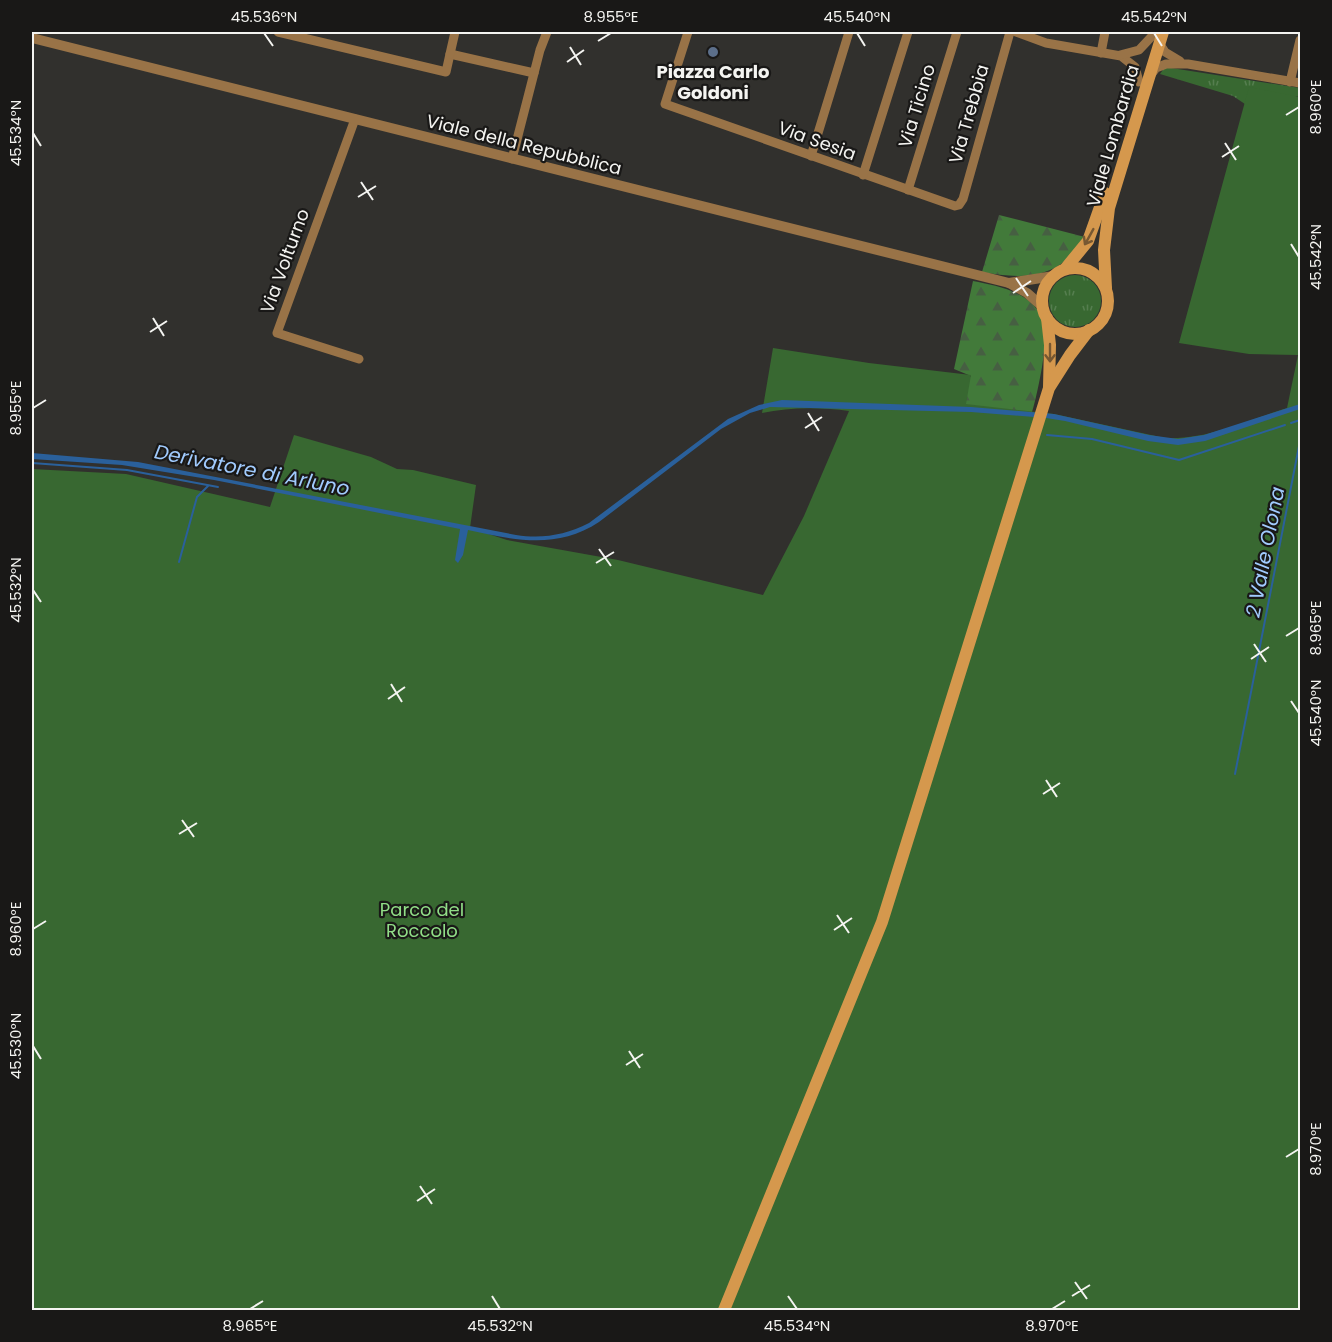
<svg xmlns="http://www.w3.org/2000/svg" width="1332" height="1342" font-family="Poppins,sans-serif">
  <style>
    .grass { fill: url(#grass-tufts) }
    .forest { fill: url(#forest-firs) }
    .park { fill: #386831 }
    .water { fill: #2a609b }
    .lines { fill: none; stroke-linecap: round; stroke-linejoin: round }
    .stream { stroke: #2a609b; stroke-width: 2 }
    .minor { stroke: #997347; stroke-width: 9 }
    .tertiary { stroke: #997347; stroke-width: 10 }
    .secondary { stroke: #d5984d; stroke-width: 12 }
    .oneway { stroke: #775832 }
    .ticks { fill: none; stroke: #f4f4f1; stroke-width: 2 }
    .service-dot { fill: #5c6f8a; stroke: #191817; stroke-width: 2 }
    .labels { text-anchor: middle; stroke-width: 4.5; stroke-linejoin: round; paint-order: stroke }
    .poi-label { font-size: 18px; font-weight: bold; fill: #f4f4f1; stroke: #191817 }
    .street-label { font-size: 18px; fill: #f4f4f1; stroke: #191817 }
    .park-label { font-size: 18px; fill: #91de87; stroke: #191817 }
    .water-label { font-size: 20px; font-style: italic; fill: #a1cbfe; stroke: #191817 }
    .neatline { fill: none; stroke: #f4f4f1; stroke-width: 2 }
    .ticks-label { font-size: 15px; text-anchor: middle; fill: #f4f4f1 }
  </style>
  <defs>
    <pattern id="grass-tufts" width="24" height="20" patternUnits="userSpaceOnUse" patternTransform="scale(1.5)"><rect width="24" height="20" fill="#386831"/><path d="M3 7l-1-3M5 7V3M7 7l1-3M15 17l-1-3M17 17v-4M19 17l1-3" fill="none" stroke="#557e4f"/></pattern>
    <pattern id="forest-firs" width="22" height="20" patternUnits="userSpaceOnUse" patternTransform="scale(1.5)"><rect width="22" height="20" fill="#427a3a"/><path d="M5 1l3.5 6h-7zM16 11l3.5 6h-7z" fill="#465f42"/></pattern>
  </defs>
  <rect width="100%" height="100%" fill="#31302d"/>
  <!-- grass -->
  <g class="grass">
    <polygon points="1165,67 1300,88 1300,97 1297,96 1254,110 1233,96 1160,74"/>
    <circle cx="1075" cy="301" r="26"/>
  </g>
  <!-- forest -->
  <g class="forest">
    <path d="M999,215L1085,237C1079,244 1074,253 1067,259C1043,281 1011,277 982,272Z"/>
    <path d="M973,281C999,286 1037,293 1044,325C1047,338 1044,353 1042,367C1038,389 1034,409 1026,430L945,403L971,376L954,369Z"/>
  </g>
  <!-- park -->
  <path class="park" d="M1249,87L1300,97V1310H32V469L126,474L270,507L294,435L371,457L397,469L413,470L476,485L470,528L507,540L618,560L763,595L804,516L849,411C821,407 789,407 762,413L773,348L869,363L971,375L966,404L1054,414L1165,438C1207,440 1248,420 1287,408L1298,355L1249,354L1179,343Z"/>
  <!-- water -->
  <path class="water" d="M782,400L971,407L1054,414L1149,435L1178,439L1204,435L1300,404V409L1205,441L1178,445L1148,441L1065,421L1046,418L971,412L770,407L750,413L721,429L599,522C557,550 514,540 468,530L463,555L458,563L455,560L460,529L214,480L122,465L32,459V453L138,462L516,535C543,539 565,535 589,523L728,419L759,405Z"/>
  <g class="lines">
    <!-- stream -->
    <g class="stream">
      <polyline points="1291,423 1300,420"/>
      <polyline points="1047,435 1092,439 1179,460 1285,425"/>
      <polyline points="32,463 127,470 218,487"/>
      <polyline points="179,562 197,497 208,486"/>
      <polyline points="1235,774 1300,441"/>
    </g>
    <!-- minor -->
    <g class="minor">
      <polyline points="278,32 446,72 450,54 534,73"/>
      <polyline points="688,32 665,104 955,206 959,205 963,199 1010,32"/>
      <polyline points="1016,32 1046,43 1121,56 1135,67 1139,82"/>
      <polyline points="1159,43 1165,52 1180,61"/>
      <polyline points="1101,53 1105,32"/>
      <polyline points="450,54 455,32"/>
      <polyline points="1120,55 1139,50 1154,34"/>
      <polyline points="1150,76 1156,68 1166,64 1188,64 1300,83"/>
      <polyline points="1290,82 1300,40"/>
      <polyline points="355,119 277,333 359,359"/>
      <polyline points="811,156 849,32"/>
      <polyline points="512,159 540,50 547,32"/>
      <polyline points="863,175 908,32"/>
      <polyline points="908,190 957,32"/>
    </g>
    <!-- tertiary -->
    <g class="tertiary">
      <polyline points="32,38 1009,283 1027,293 1043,307"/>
      <polyline points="1009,283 1054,276"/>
    </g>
    <!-- secondary -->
    <g class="secondary">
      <circle cx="1075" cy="301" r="33"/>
      <polyline points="1065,269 1088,241 1105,193"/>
      <polyline points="1106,288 1104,250 1109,208 1163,32"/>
      <polyline points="1047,318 1050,345 1049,387"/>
      <polyline points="724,1310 882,922 1049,388 1070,355 1089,330"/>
    </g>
  </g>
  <!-- one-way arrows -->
  <defs><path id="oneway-shaft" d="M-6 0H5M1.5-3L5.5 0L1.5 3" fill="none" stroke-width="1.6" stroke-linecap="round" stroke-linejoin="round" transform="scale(1.5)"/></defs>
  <g class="oneway">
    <use href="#oneway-shaft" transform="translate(1089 237) rotate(119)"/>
    <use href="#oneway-shaft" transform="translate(1050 353) rotate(90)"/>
  </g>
  <!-- ticks -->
  <path class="ticks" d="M264,33L273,46M857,33L865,46M1154,33L1162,46M598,41L611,33M570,47L581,65M567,62L584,50M1286,115L1299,107M33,133L41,146M1225,143L1236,160M1222,157L1239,146M361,182L373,200M358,197L376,186M1291,244L1299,257M1016,278L1028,296M1013,293L1031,281M153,318L164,336M150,332L167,321M33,408L46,400M808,413L819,431M805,428L822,417M599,549L611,566M596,563L614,552M33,590L41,602M1286,636L1299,628M1254,644L1266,662M1251,659L1269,647M391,684L402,702M388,699L405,687M1291,701L1299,713M1046,780L1057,797M1043,794L1060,783M182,820L194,837M179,834L197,823M837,915L849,933M33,929L46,921M834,930L852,918M33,1046L41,1059M629,1051L640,1068M626,1065L643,1054M1286,1157L1299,1149M420,1186L432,1204M417,1201L435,1189M1075,1282L1087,1299M492,1296L500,1309M788,1296L797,1309M1072,1296L1090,1285M250,1309L263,1301M1052,1309L1065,1301"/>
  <!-- markers -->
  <circle class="service-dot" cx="713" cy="52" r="6"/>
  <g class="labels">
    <!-- poi labels -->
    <g class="poi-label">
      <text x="713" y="78">Piazza Carlo<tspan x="713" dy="21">Goldoni</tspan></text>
    </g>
    <!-- street labels -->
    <g class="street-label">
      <text transform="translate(917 106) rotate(-73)" y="6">Via Ticino</text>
      <text transform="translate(969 114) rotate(-74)" y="6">Via Trebbia</text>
      <text transform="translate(1113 136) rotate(-74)" y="6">Viale Lombardia</text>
      <text transform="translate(817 141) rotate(20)" y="6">Via Sesia</text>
      <text transform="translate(524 145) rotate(14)" y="6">Viale della Repubblica</text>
      <text transform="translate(285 261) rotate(-70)" y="6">Via Volturno</text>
    </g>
    <!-- park labels -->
    <g class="park-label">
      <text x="422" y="916">Parco del<tspan x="422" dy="21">Roccolo</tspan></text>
    </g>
    <!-- water labels -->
    <g class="water-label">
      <text transform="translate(252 470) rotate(11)" y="7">Derivatore di Arluno</text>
      <text transform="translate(1265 552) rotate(-79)" y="7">2 Valle Olona</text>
    </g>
  </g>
  <!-- border -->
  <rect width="1332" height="1342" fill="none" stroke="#191817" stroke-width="66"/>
  <rect x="33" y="33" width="1266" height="1276" class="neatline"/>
  <g class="ticks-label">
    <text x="264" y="22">45.536°N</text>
    <text x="611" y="22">8.955°E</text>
    <text x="857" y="22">45.540°N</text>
    <text x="1154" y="22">45.542°N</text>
    <text transform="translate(1316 107) rotate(-90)" y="5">8.960°E</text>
    <text transform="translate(16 133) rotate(-90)" y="5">45.534°N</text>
    <text transform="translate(1316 257) rotate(-90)" y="5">45.542°N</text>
    <text transform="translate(16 408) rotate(-90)" y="5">8.955°E</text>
    <text transform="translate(16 590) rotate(-90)" y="5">45.532°N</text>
    <text transform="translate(1316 628) rotate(-90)" y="5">8.965°E</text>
    <text transform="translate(1316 713) rotate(-90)" y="5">45.540°N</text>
    <text transform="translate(16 929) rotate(-90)" y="5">8.960°E</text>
    <text transform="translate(16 1046) rotate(-90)" y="5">45.530°N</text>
    <text transform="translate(1316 1149) rotate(-90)" y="5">8.970°E</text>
    <text x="250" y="1331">8.965°E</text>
    <text x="500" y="1331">45.532°N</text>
    <text x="797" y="1331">45.534°N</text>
    <text x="1052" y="1331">8.970°E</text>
  </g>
</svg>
